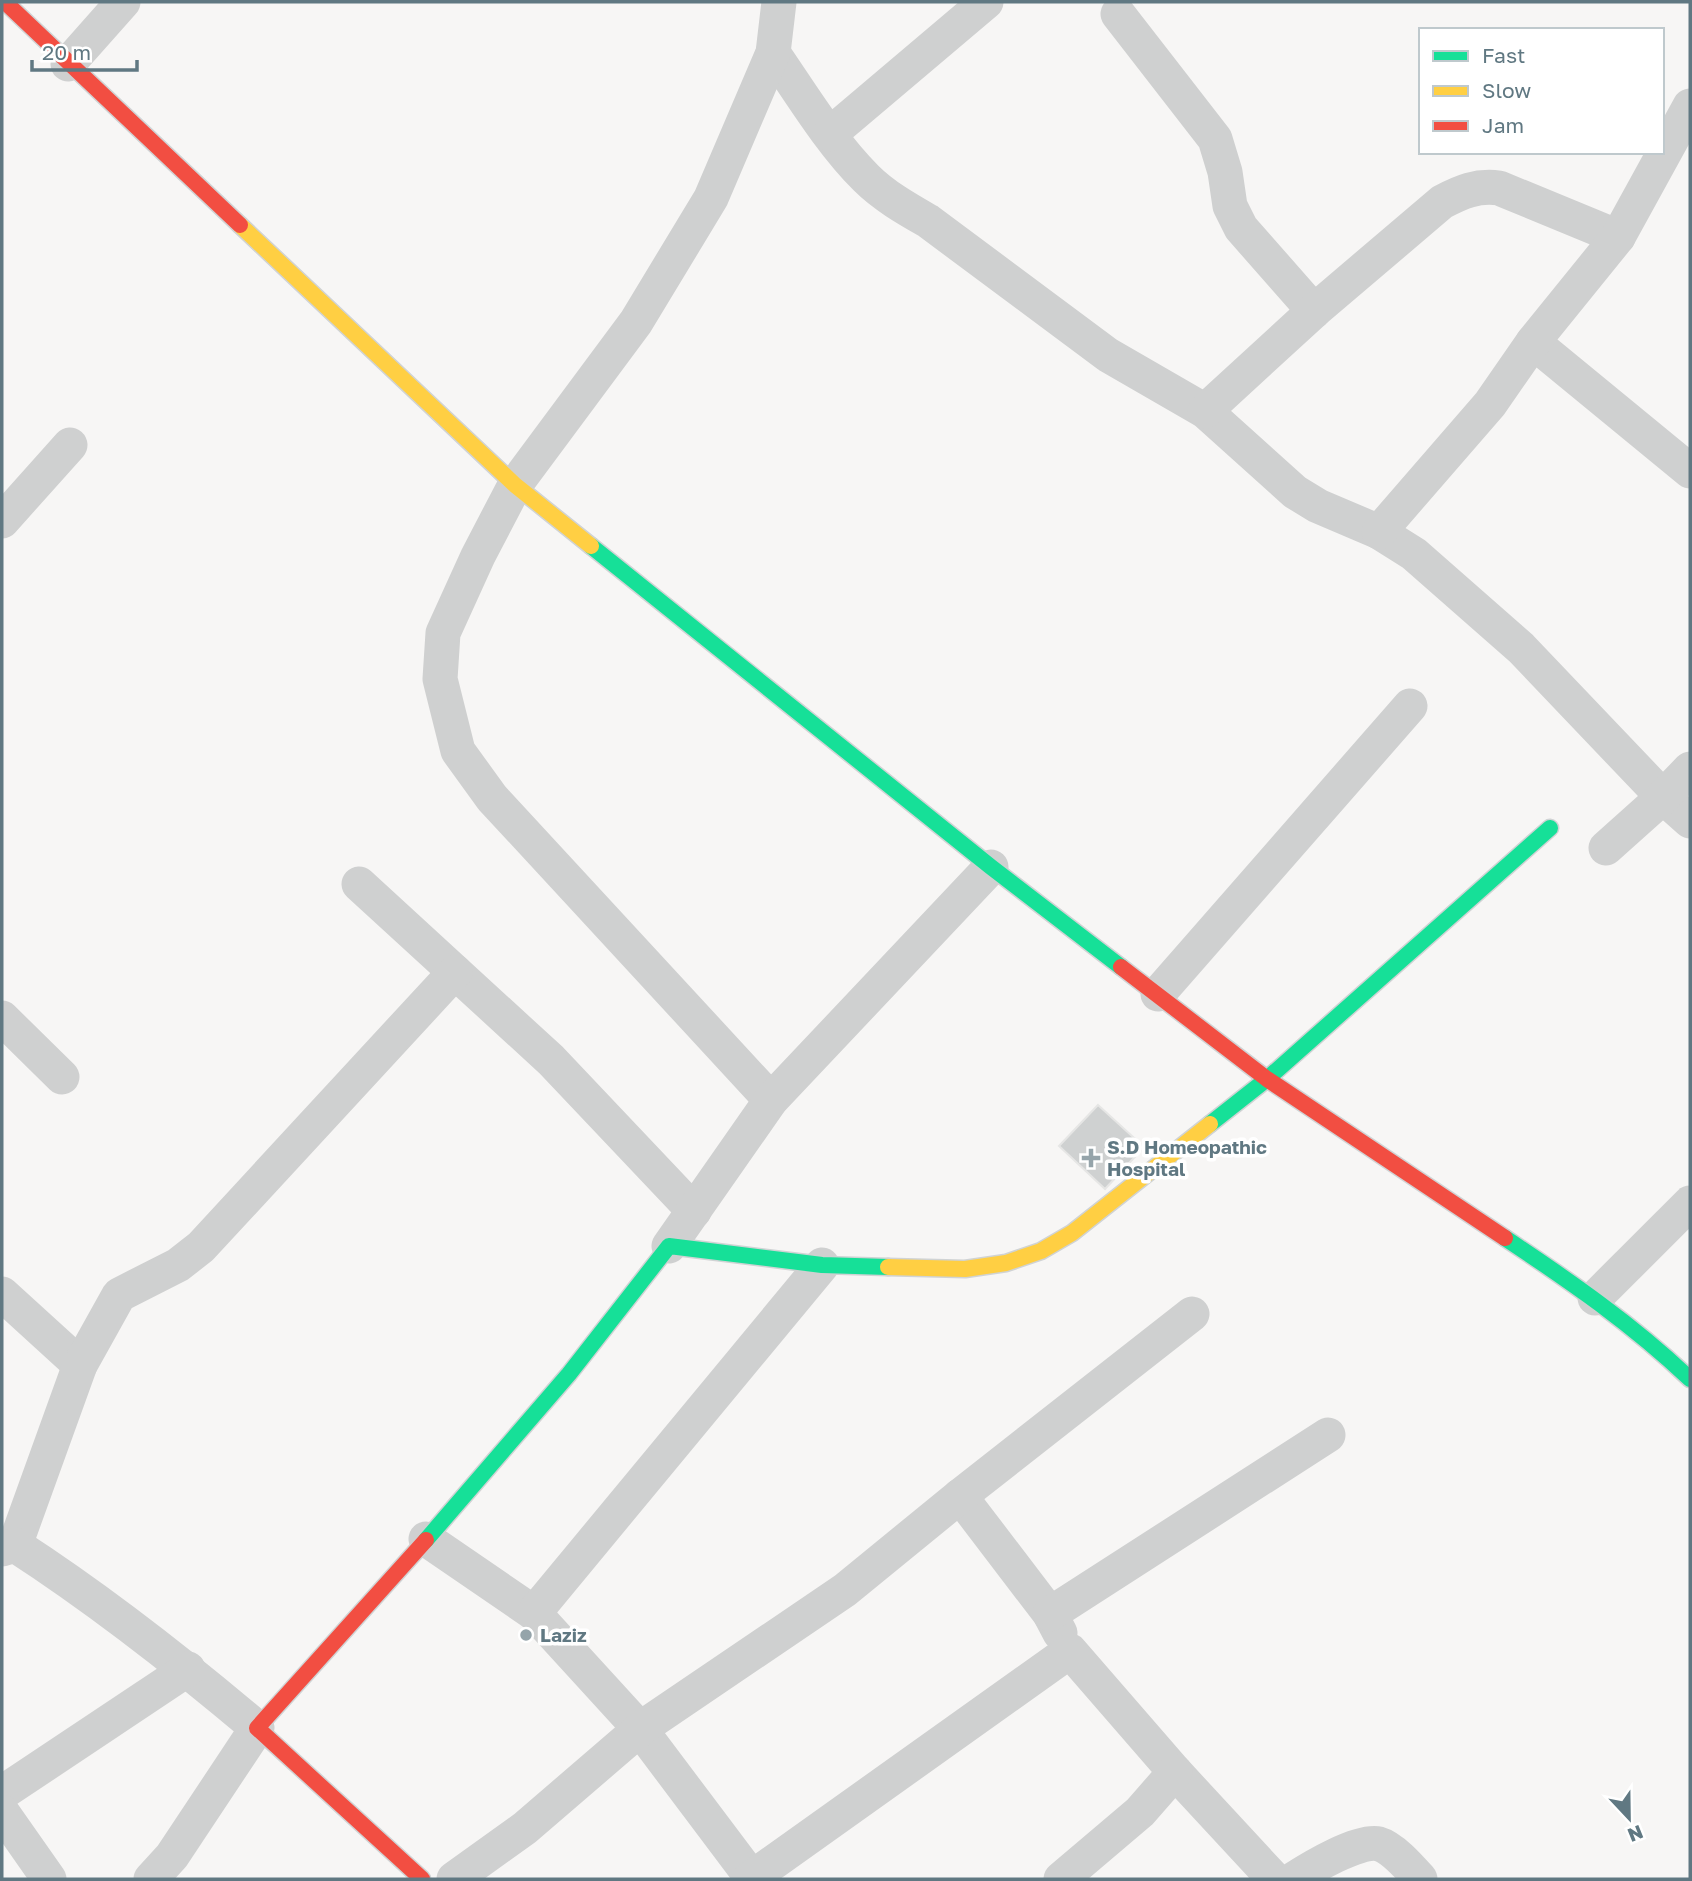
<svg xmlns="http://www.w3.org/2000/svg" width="1692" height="1881" font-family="'Golos Text',sans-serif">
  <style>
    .building { fill: #cfd1d1; stroke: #e6e6e5; stroke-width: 2 }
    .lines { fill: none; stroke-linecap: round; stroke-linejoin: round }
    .fast-casing { stroke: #d0d3d4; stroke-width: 19 }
    .slow-casing { stroke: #d0d3d4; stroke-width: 19 }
    .jam-casing { stroke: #d0d3d4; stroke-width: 19 }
    .street { stroke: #cfd0d0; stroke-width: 35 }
    .fast { stroke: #16e098; stroke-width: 16 }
    .slow { stroke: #ffcf43; stroke-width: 16 }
    .jam { stroke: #f24e42; stroke-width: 16 }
    .poi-dot { fill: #95a4aa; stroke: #fff; stroke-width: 2.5 }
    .labels { text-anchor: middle; stroke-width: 7; stroke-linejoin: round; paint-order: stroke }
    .poi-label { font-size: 19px; font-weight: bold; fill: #607882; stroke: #fff; text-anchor: start }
  </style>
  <rect width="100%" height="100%" fill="#f7f6f5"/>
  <!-- building -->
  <polygon class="building" points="1098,1105 1144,1147 1105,1189 1059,1146"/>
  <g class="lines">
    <!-- fast casing -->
    <g class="fast-casing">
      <g id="fast">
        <polyline points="591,546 991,867 1121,967"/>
        <polyline points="1210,1124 1267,1079 1550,828"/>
        <path d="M1505,1238C1571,1282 1632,1324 1690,1379"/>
        <polyline points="426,1540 569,1374 669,1246 822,1265 888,1267"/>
      </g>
    </g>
    <!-- slow casing -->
    <g class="slow-casing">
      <g id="slow">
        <polyline points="240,225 515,485 591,546"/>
        <polyline points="888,1267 965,1269 1006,1263 1041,1251 1072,1233 1210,1124"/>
      </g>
    </g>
    <!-- jam casing -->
    <g class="jam-casing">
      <g id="jam">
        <polyline points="5,2 240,225"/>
        <polyline points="1121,967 1267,1079 1505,1238"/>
        <polyline points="422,1879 257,1728 426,1540"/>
      </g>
    </g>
    <!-- street -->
    <g class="street">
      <polyline points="1118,14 1215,139 1225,172 1230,206 1241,228 1314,311"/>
      <path d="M773,53C802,95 830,142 866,178C884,196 907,209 928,221L1108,355L1205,411L1295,492L1318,506L1379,532L1414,554L1521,648L1663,797L1690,821"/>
      <polyline points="68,64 123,2"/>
      <polyline points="830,134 986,2"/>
      <polyline points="1533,342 1690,471"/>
      <path d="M1205,411L1314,311L1442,202C1461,192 1477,185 1499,188L1618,237"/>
      <polyline points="2,521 70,445"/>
      <polyline points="1379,532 1490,404 1533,342 1618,237 1690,106"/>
      <polyline points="1606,848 1663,797 1690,769"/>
      <polyline points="359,884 551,1060 694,1211"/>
      <polyline points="1158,994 1410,706"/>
      <polyline points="2,1018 62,1077"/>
      <polyline points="771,1100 492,798 458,751 440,679 443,633 478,556 515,485 636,322 711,198 773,53 779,2"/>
      <polyline points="669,1246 771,1100 991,867"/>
      <polyline points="2,1294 80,1365"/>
      <polyline points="1595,1298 1690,1203"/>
      <polyline points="960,1496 1050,1614 1060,1633"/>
      <polyline points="426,1539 534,1613 640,1729 752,1878"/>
      <polyline points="15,1545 80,1365 119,1295 178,1265 201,1247 455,972"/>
      <path d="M2,1549L15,1545C100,1600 179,1662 257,1728L172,1856L151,1879"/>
      <polyline points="534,1613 822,1265"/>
      <polyline points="1050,1614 1328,1435"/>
      <polyline points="2,1793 188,1669"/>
      <polyline points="2,1812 49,1879"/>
      <polyline points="454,1879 525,1828 640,1729 845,1590 960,1496 1192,1314"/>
      <polyline points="750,1879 1070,1651 1175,1772 1274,1879"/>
      <polyline points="1061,1879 1140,1812 1175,1772"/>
      <path d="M1294,1879C1311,1868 1359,1839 1379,1844C1393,1848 1411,1869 1420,1879"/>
    </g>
    <!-- fast -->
    <use href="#fast" class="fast"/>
    <!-- slow -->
    <use href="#slow" class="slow"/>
    <!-- jam -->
    <use href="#jam" class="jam"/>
  </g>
  <!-- markers -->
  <g class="poi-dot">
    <path d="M1087.5 1147.5h7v7h7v7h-7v7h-7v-7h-7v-7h7z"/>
    <circle cx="526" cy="1635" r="7"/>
  </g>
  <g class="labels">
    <!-- poi labels -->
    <g class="poi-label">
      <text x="1107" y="1154">S.D Homeopathic<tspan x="1107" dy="22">Hospital</tspan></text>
      <text x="540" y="1642">Laziz</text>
    </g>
  </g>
  <!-- border -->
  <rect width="1692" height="1881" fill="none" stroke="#607882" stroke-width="7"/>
  <!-- legend -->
  <rect x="1419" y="28" width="245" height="126" fill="#ffffff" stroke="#bfc9cd" stroke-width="2"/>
  <rect x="1433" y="51" width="35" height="10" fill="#16e098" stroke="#bfc9cd" stroke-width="2"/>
  <text x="1482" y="63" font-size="21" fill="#607882">Fast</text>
  <rect x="1433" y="86" width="35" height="10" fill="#ffcf43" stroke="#bfc9cd" stroke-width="2"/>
  <text x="1482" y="98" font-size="21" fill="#607882">Slow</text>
  <rect x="1433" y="121" width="35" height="10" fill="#f24e42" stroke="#bfc9cd" stroke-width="2"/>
  <text x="1482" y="133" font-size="21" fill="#607882">Jam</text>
  <!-- north arrow -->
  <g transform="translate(1629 1818) rotate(158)" stroke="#ffffff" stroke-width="5" paint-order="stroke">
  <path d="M0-5L12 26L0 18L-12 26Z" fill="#607882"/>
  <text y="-10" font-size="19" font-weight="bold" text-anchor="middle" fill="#607882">N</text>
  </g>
  <!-- scale -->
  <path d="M32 60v10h105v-10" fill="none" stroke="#607882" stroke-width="3.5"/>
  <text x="42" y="60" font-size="21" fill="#607882" stroke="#ffffff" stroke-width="5" paint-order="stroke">20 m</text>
</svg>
